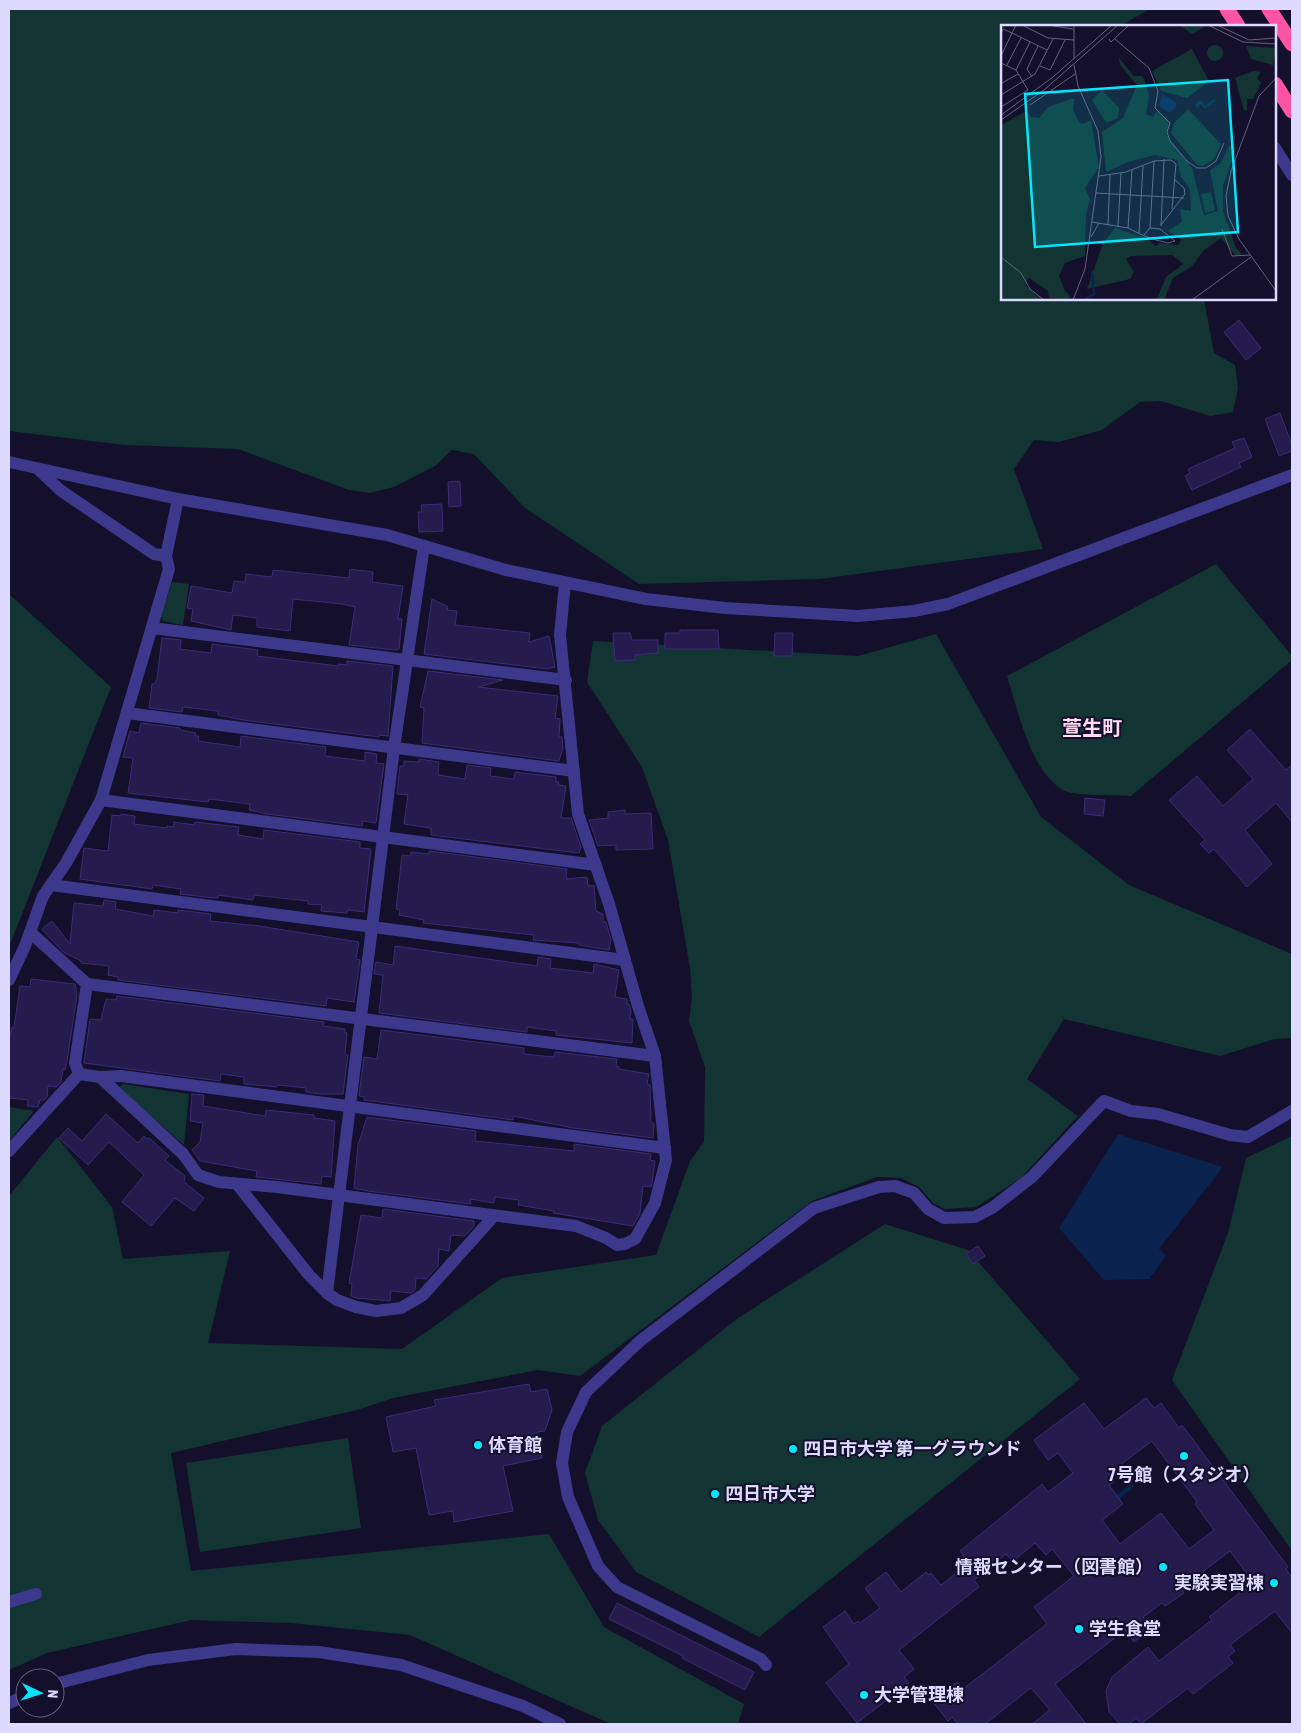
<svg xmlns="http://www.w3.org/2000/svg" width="1301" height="1733" font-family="'Asap Condensed','Noto Sans JP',sans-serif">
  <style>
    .green { fill: #123533 }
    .water { fill: #0a234e }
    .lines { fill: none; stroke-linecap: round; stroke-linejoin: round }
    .stream { stroke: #0a234e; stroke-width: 5 }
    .building { fill: #251b4c; stroke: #3b2c79; fill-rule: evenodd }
    .minor { stroke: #3c388b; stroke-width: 12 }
    .highway { stroke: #ff54a6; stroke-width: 15 }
    .poi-dot { fill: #05e6ff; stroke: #140f2a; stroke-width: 2 }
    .labels { text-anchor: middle; stroke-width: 4; stroke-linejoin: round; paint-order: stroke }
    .poi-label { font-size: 18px; font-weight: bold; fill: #ddd9ff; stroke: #140f2a; text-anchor: start }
    .quarter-label { font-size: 20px; font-weight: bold; fill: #ffdbf2; stroke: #140f2a }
    .inset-river { fill: none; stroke: #0a234e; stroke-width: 2.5 }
    .inset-road { fill: none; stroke: #64607f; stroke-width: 1 }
    .view { fill: #05e6ff; fill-opacity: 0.15; stroke: #05e6ff; stroke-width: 2.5 }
    .inset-edge { fill: none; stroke: #ddd9ff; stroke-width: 2.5 }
  </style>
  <rect width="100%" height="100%" fill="#140f2a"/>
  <!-- green -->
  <g class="green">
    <polygon points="9,9 1150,9 1120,26 1002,26 1002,299 1204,299 1214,353 1235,365 1238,388 1233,412 1210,416 1161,401 1140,402 1102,430 1059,442 1034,440 1014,469 1043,549 820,579 639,584 525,508 474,454 452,450 435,466 394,487 370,493 349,490 238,449 125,445 9,431"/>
    <path d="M1216,564L1292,656V660L1131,796C1118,795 1074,796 1065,791C1031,774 1018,710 1007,676Z"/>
    <polygon points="172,582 189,584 183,625 163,621 161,617"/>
    <polygon points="9,594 111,687 9,947"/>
    <polygon points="936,634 1041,817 1129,885 1292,954 1292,1038 1274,1039 1220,1056 1064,1019 1027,1079 1078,1116 1021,1178 976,1207 945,1209 933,1203 919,1187 901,1178 877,1177 812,1201 580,1376 538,1370 393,1398 357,1410 171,1453 191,1571 549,1534 604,1627 744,1704 738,1724 611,1724 410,1635 291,1623 191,1620 47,1653 9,1670 9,1196 57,1137 112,1207 123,1259 230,1251 208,1343 402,1349 502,1278 656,1255 690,1161 704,1142 705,1067 689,1021 692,998 690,968 668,840 642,767 587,682 593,641 858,656"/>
    <polygon points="123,1084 189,1094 184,1145 119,1088"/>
    <polygon points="9,1107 34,1111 9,1141"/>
    <polygon points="1292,1136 1292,1551 1172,1380 1228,1233 1246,1158"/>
    <polygon points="885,1224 968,1250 1080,1379 759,1637 636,1572 598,1520 585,1473 602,1426 738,1318"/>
    <polygon points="348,1438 361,1528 200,1552 186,1463"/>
  </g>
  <!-- water -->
  <polygon class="water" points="1118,1134 1223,1167 1159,1249 1166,1256 1149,1279 1104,1280 1059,1228"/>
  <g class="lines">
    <!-- stream -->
    <polyline class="stream" points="1114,1501 1131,1486 1114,1462"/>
  </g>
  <!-- building -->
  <g class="building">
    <polygon points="1239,320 1261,348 1246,360 1224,332"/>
    <polygon points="1280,413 1292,445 1292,451 1279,456 1265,419"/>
    <polygon points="1244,438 1252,457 1239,463 1241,467 1192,490 1185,476 1190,473 1188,469 1235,448 1232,442"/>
    <polygon points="460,481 461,506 449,507 448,482"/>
    <polygon points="442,504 443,531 419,532 418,512 422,512 421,505"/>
    <polygon points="350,569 373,572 372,582 403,586 398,619 402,619 399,649 395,650 349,645 355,607 342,604 293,599 290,631 257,627 257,618 233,615 231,630 191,621 193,609 187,608 191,586 232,593 234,581 245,582 246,574 272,577 273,570 349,578"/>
    <polygon points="432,599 448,607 447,610 457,611 455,625 530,633 529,642 549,636 555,667 547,669 424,654"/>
    <polygon points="680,630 718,630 719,649 665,649 665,633 680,633"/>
    <polygon points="613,633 630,633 632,640 658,640 658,653 635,655 635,660 615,661"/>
    <polygon points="775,633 793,633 792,656 774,656"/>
    <polygon points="162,638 181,640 180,649 211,653 212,644 258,650 257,656 297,661 338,666 338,664 347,665 347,661 393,666 388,736 379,735 379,737 243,720 218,715 218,711 183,707 182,712 149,708 152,684 154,684 157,679"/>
    <polygon points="428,671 503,680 478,687 558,696 555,718 560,719 559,737 562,737 563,748 559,761 422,743 424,708 420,707"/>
    <polygon points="141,723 180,728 180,730 196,733 195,736 199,736 198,741 240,747 241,736 326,747 325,756 365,761 365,752 377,754 376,763 384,764 376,823 363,821 362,826 267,814 249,810 250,804 209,799 208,802 128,793 133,758 123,757 130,731 139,733"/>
    <polygon points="1250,729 1286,770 1292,765 1292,822 1276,803 1245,830 1272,864 1247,887 1214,849 1209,853 1200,844 1205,840 1169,800 1197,776 1223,806 1253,779 1227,750"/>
    <polygon points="419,759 439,762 438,775 465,779 467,765 491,768 490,776 514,779 515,772 556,777 556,782 559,782 558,785 566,786 561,818 571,818 581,847 579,853 431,835 431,828 404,824 408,795 397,794 400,766 404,766 404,761 419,762"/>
    <polygon points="1085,798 1105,800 1103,816 1084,814"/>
    <polygon points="625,810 625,814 651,813 653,849 616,850 616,845 598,846 589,820 608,818 608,812"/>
    <polygon points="121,814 135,816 134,824 167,828 167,826 173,827 174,822 194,825 195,822 239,827 238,835 263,839 264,830 360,842 360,848 371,849 364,912 348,910 347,913 321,911 322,905 308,904 308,901 254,895 253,900 218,895 218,898 214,898 180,894 181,889 153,885 152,889 80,879 84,848 108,851 112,815 121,816"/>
    <polygon points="429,851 567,869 566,879 587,877 588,886 594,885 596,911 603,914 603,921 606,922 611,940 609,950 579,945 579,943 533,940 534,935 423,923 424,920 399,915 400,910 396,909 402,855 410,856 411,852 429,854"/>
    <polygon points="104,900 116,902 115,909 153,916 154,910 178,913 178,910 211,914 210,921 259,926 359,942 356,959 360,960 354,1002 327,998 326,1006 118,980 118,977 108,975 109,966 81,963 81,961 63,952 42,929 52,921 70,944 74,903 103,906"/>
    <polygon points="395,946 537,966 538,957 551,959 550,968 593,973 594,964 619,970 615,997 627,999 627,1004 629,1004 631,1011 630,1019 633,1019 632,1043 556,1035 556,1031 527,1027 527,1032 379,1013 383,975 374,974 376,962 393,965"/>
    <polygon points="31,979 75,984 77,995 67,1061 65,1070 63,1069 61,1082 56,1087 48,1086 47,1097 44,1100 40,1100 38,1107 27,1106 28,1100 9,1098 9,1042 12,1027 14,1028 20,986 30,987"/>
    <polygon points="117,996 324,1022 323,1026 345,1029 345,1033 347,1033 345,1054 348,1055 343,1094 320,1094 306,1092 306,1088 278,1085 277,1087 244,1084 244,1077 221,1074 220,1081 84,1063 90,1019 101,1020 106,999 116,1000"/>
    <polygon points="381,1030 524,1048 524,1054 554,1057 555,1052 617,1059 616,1066 619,1067 619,1069 649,1074 647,1084 650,1085 651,1121 654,1124 653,1138 573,1128 513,1116 513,1120 364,1100 364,1097 359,1096 364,1057 377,1059"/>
    <polygon points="192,1094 204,1095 203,1106 265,1116 266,1110 314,1115 314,1118 335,1121 331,1177 322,1176 321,1184 256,1177 257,1171 200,1161 192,1150 200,1142 203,1123 190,1121"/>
    <polygon points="106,1114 138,1143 144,1136 147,1139 149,1138 169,1156 165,1160 185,1176 184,1182 204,1198 194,1211 175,1198 151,1226 122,1202 144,1175 109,1142 88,1165 59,1138 68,1128 82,1141"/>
    <polygon points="367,1117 476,1131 475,1141 574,1151 574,1144 651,1154 650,1160 655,1161 652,1183 651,1187 643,1186 640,1213 633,1226 553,1213 554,1211 518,1205 519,1200 495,1197 494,1203 470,1199 471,1204 368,1191 354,1188 358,1145"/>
    <polygon points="383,1209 474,1221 474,1226 465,1236 451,1235 449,1251 439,1249 438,1266 426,1279 416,1278 415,1290 411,1293 391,1291 390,1301 356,1298 351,1296 352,1284 349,1283 361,1215 382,1218"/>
    <polygon points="978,1246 985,1256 973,1264 966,1254"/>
    <polygon points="529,1384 531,1392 547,1389 552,1410 545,1431 537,1432 542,1458 503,1466 513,1511 454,1522 453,1511 429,1515 416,1448 393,1452 386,1417 436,1406 434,1400"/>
    <path d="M1146,1398L1154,1408L1161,1403L1179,1428L1182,1425L1288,1567L1286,1569L1292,1578V1633L1275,1611L1230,1645L1235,1651L1228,1657L1233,1663L1193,1694L1188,1688L1141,1724L1136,1718L1129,1724H1120L1109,1712L1106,1691L1112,1677L1148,1647L1159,1661L1212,1620L1209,1617L1253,1582L1230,1551L1181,1588L1184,1593L1165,1606L1162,1603L1143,1617L1152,1628L1134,1642L1125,1630L1055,1684L1086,1724H1032L1050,1710L1031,1688L985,1724H958L952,1717L948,1721L933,1702L957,1682L963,1689L1047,1624L1034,1607L1074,1576L1052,1549L1046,1555L1035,1543L1013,1561L1006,1554L974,1580L979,1587L899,1650L914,1669L904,1677L909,1683L857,1723L826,1683L849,1664L823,1627L845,1611L854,1624L858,1621L860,1623L880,1608L865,1588L886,1572L901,1592L926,1572L929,1575L931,1573L941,1585L969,1563L960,1551L1042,1484L1048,1492L1073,1473L1058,1453L1048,1460L1034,1440L1084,1403L1104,1429ZM1152,1441L1197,1502L1195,1504L1214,1530L1189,1549L1161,1513L1120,1544L1102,1520L1123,1504L1109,1485L1114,1482L1108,1474Z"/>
    <polygon points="617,1603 754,1672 745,1690 682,1658 683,1656 609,1619"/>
  </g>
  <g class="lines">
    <!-- minor -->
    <g class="minor">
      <polyline points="1275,148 1292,175"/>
      <polyline points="9,462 178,499 387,535 506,570 646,599 725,608 858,616 914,611 948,604 1292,475"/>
      <polyline points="38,469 60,490 154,554 166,556"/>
      <polyline points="152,628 566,680"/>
      <polyline points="127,713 574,771"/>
      <polyline points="101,800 596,865"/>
      <polyline points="51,885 625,960"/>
      <polyline points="30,932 87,984 75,1063 79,1074"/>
      <polyline points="9,980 25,946 43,896 66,863 101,800 169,569 166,556 178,499"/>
      <polyline points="87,984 655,1056"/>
      <polyline points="79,1074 100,1077 183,1154 198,1175 219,1182 277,1187 576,1226 606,1238 617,1245 625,1244 635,1239 655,1203 666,1160 655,1056 638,1006 609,904 578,814 560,635 565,583"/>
      <polyline points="100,1077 121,1076 665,1148"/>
      <polyline points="9,1151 79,1074"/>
      <polyline points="237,1184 309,1275 327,1293 337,1300 356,1307 376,1311 401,1308 423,1295 494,1216"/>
      <polyline points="327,1293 394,748 424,546"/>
      <polyline points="9,1602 36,1594"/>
      <polyline points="766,1665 761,1659 617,1587 598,1566 568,1497 562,1463 567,1432 586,1392 640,1341 814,1208 879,1187 895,1186 914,1193 928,1209 944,1218 975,1217 992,1208 1032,1177 1104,1101 1131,1111 1158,1114 1230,1135 1248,1137 1292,1111"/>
      <polyline points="55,1684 148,1660 236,1649 319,1652 401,1665 523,1706 560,1724"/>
      <polyline points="9,1703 25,1696"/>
    </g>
    <!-- highway -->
    <g class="highway">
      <polyline points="1227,9 1238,26"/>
      <polyline points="1269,9 1292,44"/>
      <polyline points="1275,84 1292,111"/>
    </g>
  </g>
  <!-- markers -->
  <g class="poi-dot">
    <circle cx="478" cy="1445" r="5"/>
    <circle cx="793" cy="1449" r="5"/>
    <circle cx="1184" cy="1456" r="5"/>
    <circle cx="715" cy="1494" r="5"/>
    <circle cx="1163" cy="1567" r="5"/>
    <circle cx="1274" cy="1583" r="5"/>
    <circle cx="1079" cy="1629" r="5"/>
    <circle cx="864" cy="1695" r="5"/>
  </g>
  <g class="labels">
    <!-- poi labels -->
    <g class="poi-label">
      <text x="488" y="1451">体育館</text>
      <text x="803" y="1455">四日市大学 第一グラウンド</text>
      <text x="1184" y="1481" text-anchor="middle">7号館（スタジオ）</text>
      <text x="725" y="1500">四日市大学</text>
      <text x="1153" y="1573" text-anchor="end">情報センター（図書館）</text>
      <text x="1264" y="1589" text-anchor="end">実験実習棟</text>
      <text x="1089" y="1635">学生食堂</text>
      <text x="874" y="1701">大学管理棟</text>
    </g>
    <!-- quarter labels -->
    <g class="quarter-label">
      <text x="1092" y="735">萱生町</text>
    </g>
  </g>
  <!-- overview -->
  <g transform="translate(1001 25)">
    <rect width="275" height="275" fill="#140f2a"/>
    <path d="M178,0H204L205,1L191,9ZM206 28a8 8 0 1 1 16 0a8 8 0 1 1-16 0ZM245,21L275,23L272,40L250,34ZM191,24L208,56L186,73L160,66L151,46ZM118,33L133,51H142L148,70L145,89L152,92L156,86L168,97L165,109L191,143L203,190L217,186L209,145L220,138L228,121L236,122L222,160V186L235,223L241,229L235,231L220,213L203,225L191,241L172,253L163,275L156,274L165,252L182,239L171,230L130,231L125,234L133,247L129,254L86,264L102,218L114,203L145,213L155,221L158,218L177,220L180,215L167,206L181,197L179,184L190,186L189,164L180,152L176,135L154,130L127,137L105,147L101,107L122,93L136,60L119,40ZM252,46L260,47L256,53L260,58L252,74H246V85L243,86L234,53ZM101,65L118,83L117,93L105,98L91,75ZM70,74H73L72,85L78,97L81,99L90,95L98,142L84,163L89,174L85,190L84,231L64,238L58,251L64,266L69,271L68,275L48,273L47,266L27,252L25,261L41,275H0V100L25,86L30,92L38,93L47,82ZM187,84L220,119L213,134L202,141L196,140L170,108L173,98ZM210,167L214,185L204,188L200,169Z" fill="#123533"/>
    <path d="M161,69L175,77V82L169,88L158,81Z" fill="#0a234e"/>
    <path class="inset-river" d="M198,82L196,80L199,77L204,82L214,75M84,275L93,269L91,246"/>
    <path class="inset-road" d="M15,0L11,8L46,25M21,0L47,13L73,15M47,0L72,4M207,0L242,17L275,19M216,0L248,15L275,13M0,9L2,4L11,8L0,31M108,14L110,17L128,0M114,14L148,43L157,66L154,83L169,98L166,107L169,116L186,136L196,143H205L215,136L223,118M73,34V0M0,38L15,45L27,65L0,82M6,40L20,13M39,41L49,45L64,15M15,45L29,17M31,52L26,44L37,21M275,53L258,71L230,146L225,171L227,191L238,214L275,266M1,58L17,49M0,70L34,49L52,14M29,80L74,49M0,90L52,52L111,0M0,95L43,65L117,0M98,151L125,147L153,136L170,135L175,139L171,184M95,168L183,173M91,197L127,203L139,209L151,214L167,218L174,216L159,204L149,203L143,210M107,199L109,150M160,200L184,169L183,163L173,154M117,201L120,148M160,201L163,134M127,203L131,145M149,203L153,136M221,204L231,231L249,230M138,208L142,141M90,212L98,198M0,232L20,248L29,264L43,275M72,275L84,244L100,132L97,106L77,61L73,40M191,275L250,232"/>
    <path class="view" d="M227,55L237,207L34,222L24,69Z"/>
    <rect width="275" height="275" class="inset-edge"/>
  </g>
  <!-- border -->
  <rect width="1301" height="1733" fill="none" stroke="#ddd9ff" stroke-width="20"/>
  <!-- north arrow -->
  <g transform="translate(40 1693) rotate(94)"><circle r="24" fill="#140f2a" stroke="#64607f"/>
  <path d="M0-4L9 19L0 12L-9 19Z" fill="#05e6ff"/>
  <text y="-8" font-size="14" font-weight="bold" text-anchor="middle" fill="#ddd9ff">N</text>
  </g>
</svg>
